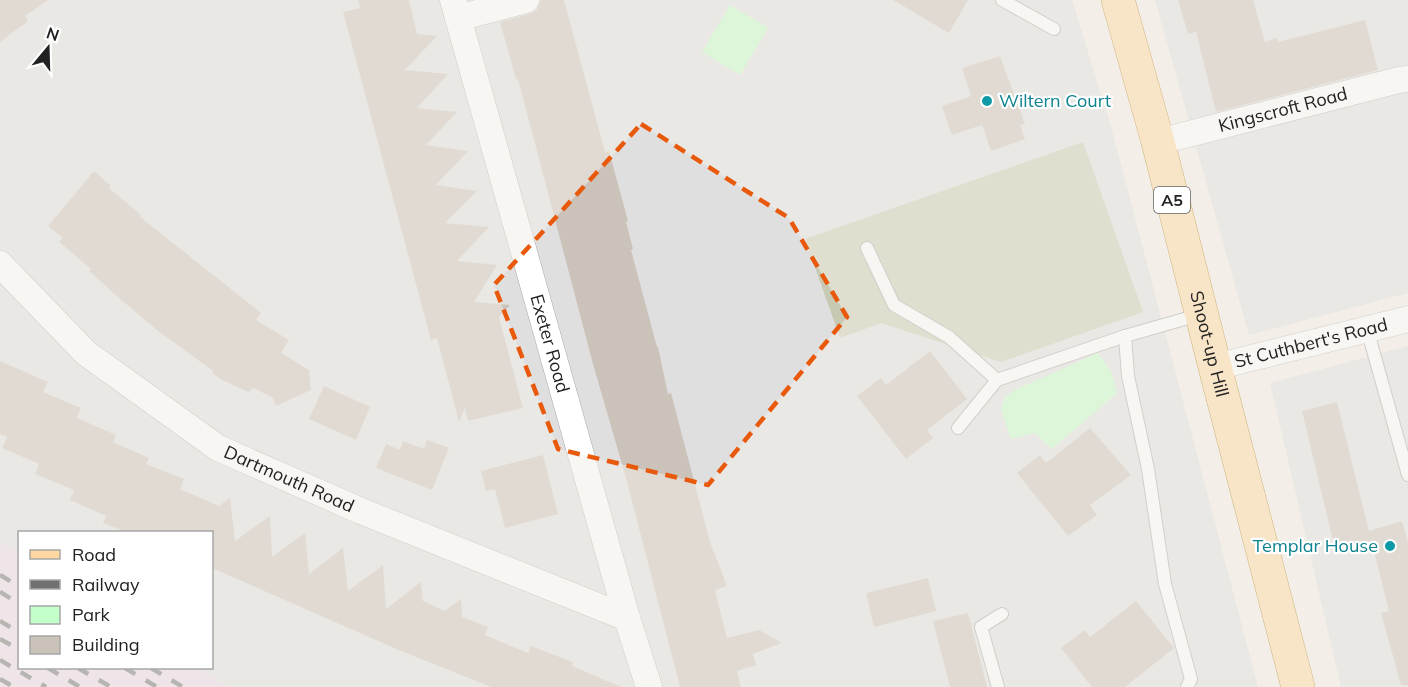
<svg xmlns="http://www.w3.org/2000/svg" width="1408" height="687" font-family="Mulish,sans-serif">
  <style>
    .residential { fill: #e0dfdf }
    .industrial { fill: #ecd9e8 }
    .construction { fill: #c8c9b2 }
    .park { fill: #c3ffc9 }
    .building { fill: #cbc2ba }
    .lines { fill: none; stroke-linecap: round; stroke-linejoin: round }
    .lane-casing { stroke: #a9a9a9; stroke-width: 14 }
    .street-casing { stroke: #a9a9a9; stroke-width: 27 }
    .primary-casing { stroke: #a06e00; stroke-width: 34 }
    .lane { stroke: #fff; stroke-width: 12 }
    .street { stroke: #fff; stroke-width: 26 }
    .primary { stroke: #ffd8a1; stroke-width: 33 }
    .rail { stroke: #707070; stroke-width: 4.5; stroke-dasharray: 12 12; stroke-linecap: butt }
    .marked { fill: none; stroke: #e8590c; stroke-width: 4.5; stroke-dasharray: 12 8; stroke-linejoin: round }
    .culture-dot { fill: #0f9aa8; stroke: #fff; stroke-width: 2 }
    .labels { text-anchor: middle; stroke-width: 4.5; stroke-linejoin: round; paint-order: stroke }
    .shield { fill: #fff; stroke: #646464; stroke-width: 1.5 }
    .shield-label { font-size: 16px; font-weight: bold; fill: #222 }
    .culture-label { font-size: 18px; fill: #0d838f; stroke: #fff; text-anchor: start }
    .street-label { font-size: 18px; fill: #222; stroke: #fff }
  </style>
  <rect width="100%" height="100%" fill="#f3efe8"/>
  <!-- residential -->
  <g class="residential">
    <polygon points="0,0 1072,0 1112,130 1258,687 229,687 198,668 212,668 212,532 20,532 19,554 0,542"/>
    <polygon points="1155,0 1408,0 1408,293 1249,335"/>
    <polygon points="1408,346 1408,687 1341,687 1270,383"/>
  </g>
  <!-- industrial -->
  <polygon class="industrial" points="0,542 19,554 20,668 198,668 229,687 0,687"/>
  <!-- construction -->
  <polygon class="construction" points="1083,142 1143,312 1001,362 881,323 840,338 805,239"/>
  <!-- park -->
  <g class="park">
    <polygon points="730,5 768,28 740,75 702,52"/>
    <polygon points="1098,353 1111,371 1117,393 1052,449 1035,433 1011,439 1001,409 1005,397 1015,390"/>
  </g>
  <!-- building -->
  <g class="building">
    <polygon points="0,0 48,0 25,16 28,21 0,42"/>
    <polygon points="358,0 409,0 417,34 437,36 405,70 448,74 417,108 457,112 426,145 468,151 436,185 477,191 445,223 489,227 457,261 497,265 474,302 510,305 499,317 523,408 468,421 465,408 459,422 437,338 431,340 343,12 361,8"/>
    <polygon points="541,0 564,0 605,152 609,151 628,221 626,222 633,249 631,250 657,347 658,347 668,394 671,393 710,542 727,586 715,590 727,638 759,630 782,643 753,654 756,665 737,671 741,687 680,687 626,478 593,364 518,79 516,79 500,22 530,14 537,10"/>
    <polygon points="893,0 968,0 949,33"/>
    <polygon points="1178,0 1253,0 1265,42 1277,38 1278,42 1365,20 1378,70 1216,112 1196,32 1188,34"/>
    <polygon points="1000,56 1025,124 1020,125 1025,139 991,151 982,125 952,135 942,106 971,96 962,68"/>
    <polygon points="94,171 111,186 109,188 141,215 139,216 261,313 256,320 289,340 281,353 309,370 311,390 276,406 273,398 254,388 248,392 222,380 212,373 213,371 157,330 119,298 89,271 91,269 59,242 63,238 48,226"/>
    <polygon points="930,351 967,399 927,430 933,438 906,459 857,396 881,378 886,385"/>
    <polygon points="0,361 48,382 43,392 81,408 77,418 116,435 113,442 149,458 146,464 184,479 180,489 219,506 230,498 235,541 270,516 272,557 305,533 309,574 343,548 348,591 383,565 386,609 421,582 423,601 445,611 461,599 462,617 488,627 485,635 528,653 531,646 573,662 572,666 621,687 491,687 401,651 212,568 212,532 126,532 103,523 106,516 70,500 74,490 35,474 39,464 2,448 7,437 0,434"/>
    <polygon points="324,386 370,407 356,440 309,419"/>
    <polygon points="1337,402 1369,531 1402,521 1408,542 1408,685 1401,685 1381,613 1389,611 1371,539 1371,541 1335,549 1302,411"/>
    <polygon points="1090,428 1131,475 1090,505 1097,515 1068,536 1017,473 1040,455 1046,463"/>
    <polygon points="427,440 449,448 432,490 376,468 386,444 400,450 403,441 424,449"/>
    <polygon points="543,455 558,514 505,528 495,489 486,491 481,471"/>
    <polygon points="928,578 936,611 874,627 866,593"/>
    <polygon points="1136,601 1174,648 1125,687 1092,687 1061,648 1085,630 1090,637"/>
    <polygon points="968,613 987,687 950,687 933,621"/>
  </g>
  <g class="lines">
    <!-- lane casing -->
    <g class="lane-casing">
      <g id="lane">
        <polyline points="1002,0 1054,29"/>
        <polyline points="867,248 894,305 949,337 997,380"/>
        <polyline points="1367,329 1408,475"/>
        <polyline points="958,428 997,380 1125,336"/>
        <polyline points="998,687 981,627 1002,614"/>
        <polyline points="1187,687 1191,679 1165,584 1148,469 1128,376 1125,336 1202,314"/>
      </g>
    </g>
    <!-- street casing -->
    <g class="street-casing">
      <g id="street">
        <path id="s1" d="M453,0L627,618L649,687"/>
        <polyline points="458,18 526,0"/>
        <path id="s2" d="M1158,142L1399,80L1408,79"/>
        <path id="s3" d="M0,264L86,353L218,448L361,511L627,618"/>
        <path id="s4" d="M1215,367L1408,319"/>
      </g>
    </g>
    <!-- primary casing -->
    <g class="primary-casing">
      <g id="primary">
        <path id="s5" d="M1118,0L1158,142L1215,367L1298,687"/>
      </g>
    </g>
    <!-- lane -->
    <use href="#lane" class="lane"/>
    <!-- street -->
    <use href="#street" class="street"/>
    <!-- primary -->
    <use href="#primary" class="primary"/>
    <!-- rail -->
    <g class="rail">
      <polyline points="0,575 20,587"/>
      <polyline points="0,592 20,604"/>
      <polyline points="0,621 20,633"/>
      <polyline points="0,639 20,650"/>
      <polyline points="0,660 46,687"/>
      <polyline points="48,668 80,687"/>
      <polyline points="78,668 111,687"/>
      <polyline points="125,668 157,687"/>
      <polyline points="151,668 183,687"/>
      <polyline points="0,679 14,687"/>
    </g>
  </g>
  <!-- marked area -->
  <path d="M0 0H1408V687H0ZM641,124L789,218L847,317L708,485L558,449L494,285Z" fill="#f3efe8" fill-opacity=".55" fill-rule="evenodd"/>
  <path class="marked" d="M641,124L789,218L847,317L708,485L558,449L494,285Z"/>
  <!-- markers -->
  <g class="culture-dot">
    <circle cx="987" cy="101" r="6"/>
    <circle cx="1390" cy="546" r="6"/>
  </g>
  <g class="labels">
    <!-- shield labels -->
    <rect class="shield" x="1154" y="187" width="36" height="26" rx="4.5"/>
    <g class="shield-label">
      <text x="1172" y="206">A5</text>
    </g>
    <!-- culture labels -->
    <g class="culture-label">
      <text x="999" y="107">Wiltern Court</text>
      <text x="1378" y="552" text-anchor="end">Templar House</text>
    </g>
    <!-- street labels -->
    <g class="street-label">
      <text dy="6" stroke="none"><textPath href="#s2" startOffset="129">Kingscroft Road</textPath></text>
      <text dy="6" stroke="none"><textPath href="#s5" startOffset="356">Shoot-up Hill</textPath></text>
      <text dy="6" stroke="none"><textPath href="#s4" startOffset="99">St Cuthbert's Road</textPath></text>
      <text dy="6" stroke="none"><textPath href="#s1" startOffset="357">Exeter Road</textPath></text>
      <text dy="6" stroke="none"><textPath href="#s3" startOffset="364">Dartmouth Road</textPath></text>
    </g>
  </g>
  <!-- legend -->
  <rect x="18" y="531" width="195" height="138" fill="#ffffff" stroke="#a7a7a7" stroke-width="1.5"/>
  <rect x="30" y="550" width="30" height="9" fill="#ffd8a1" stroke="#a7a7a7" stroke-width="1.5"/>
  <text x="72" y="561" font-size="18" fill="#222222">Road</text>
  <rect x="30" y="580" width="30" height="9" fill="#707070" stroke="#a7a7a7" stroke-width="1.5"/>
  <text x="72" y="591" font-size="18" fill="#222222">Railway</text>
  <rect x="30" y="606" width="30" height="18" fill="#c3ffc9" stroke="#a7a7a7" stroke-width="1.5"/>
  <text x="72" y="621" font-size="18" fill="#222222">Park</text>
  <rect x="30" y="636" width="30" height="18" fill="#cbc2ba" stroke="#a7a7a7" stroke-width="1.5"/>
  <text x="72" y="651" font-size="18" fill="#222222">Building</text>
  <!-- north arrow -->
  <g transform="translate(48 48) rotate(19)" stroke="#ffffff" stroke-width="4.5" paint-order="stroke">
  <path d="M0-4.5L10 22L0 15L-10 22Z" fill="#222222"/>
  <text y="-9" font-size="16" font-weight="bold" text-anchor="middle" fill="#222222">N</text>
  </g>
</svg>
